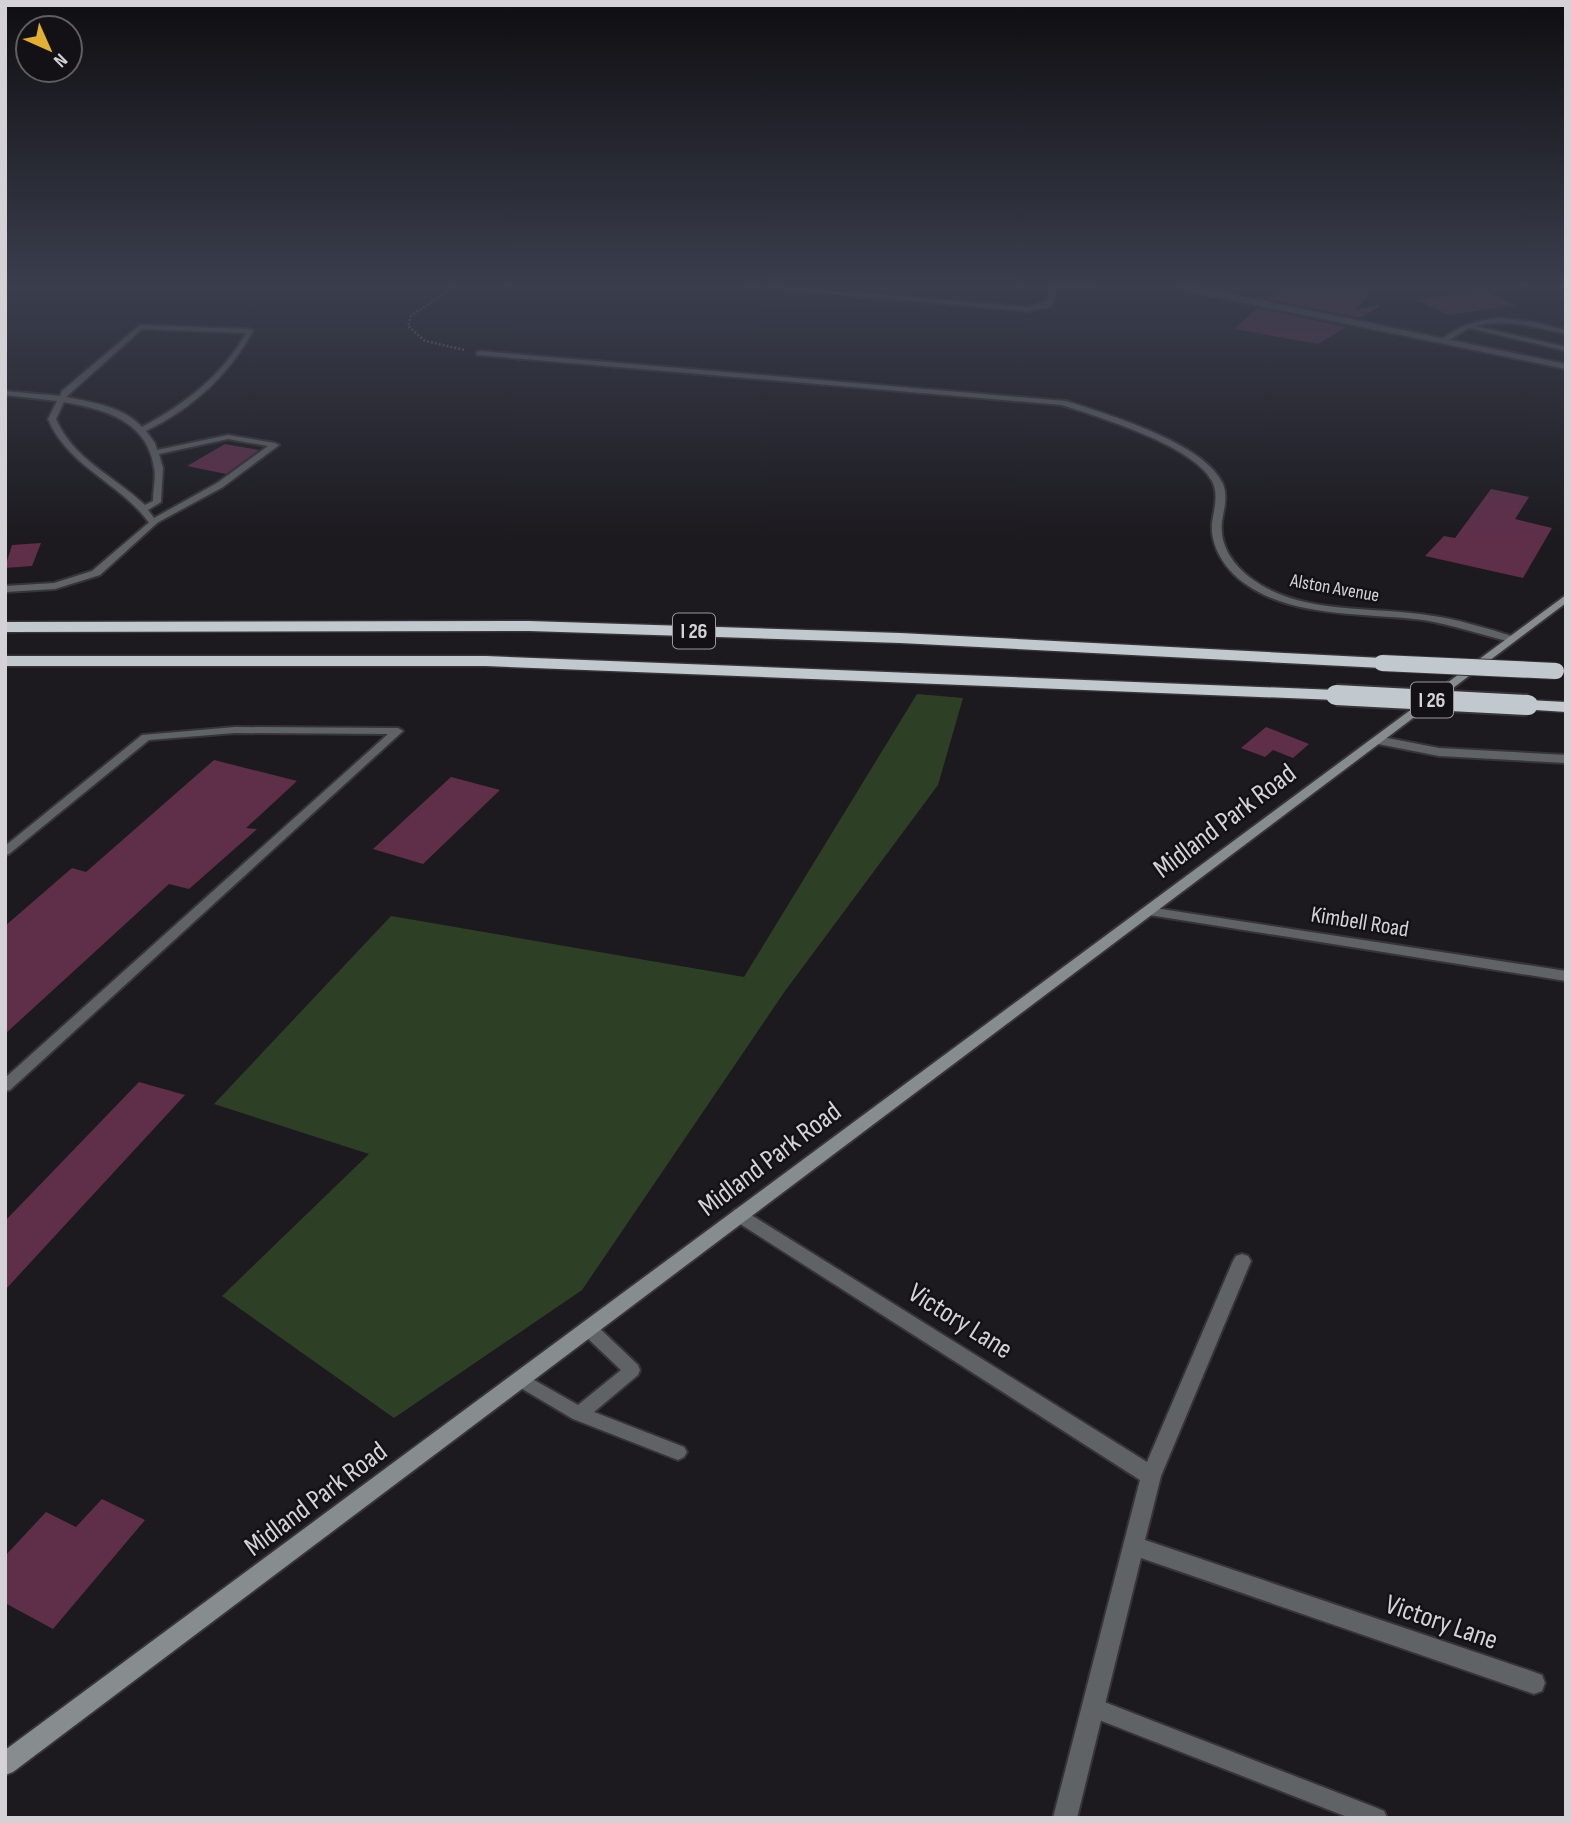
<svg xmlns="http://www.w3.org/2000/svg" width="1571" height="1823" font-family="'Sofia Sans Condensed',sans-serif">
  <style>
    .green { fill: #2d4026 }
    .building { fill: #5f2f4a }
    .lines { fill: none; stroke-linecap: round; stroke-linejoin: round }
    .lane-casing { stroke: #363439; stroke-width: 4 }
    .street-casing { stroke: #363439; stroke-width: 4 }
    .secondary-casing { stroke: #363439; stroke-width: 4 }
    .highway-casing { stroke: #363439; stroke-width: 3 }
    .path { stroke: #747276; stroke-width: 2.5; stroke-dasharray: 2 2; stroke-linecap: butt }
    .lane { fill: #606365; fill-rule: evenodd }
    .street { fill: #606365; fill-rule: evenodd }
    .secondary { fill: #878c8f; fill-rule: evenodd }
    .highway { fill: #c1c9ce; fill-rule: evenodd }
    .highway-bridge-far1-casing { stroke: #363439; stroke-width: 18; stroke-linecap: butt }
    .highway-bridge-casing { stroke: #363439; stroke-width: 24; stroke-linecap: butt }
    .highway-bridge-far1 { stroke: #c1c9ce; stroke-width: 16 }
    .highway-bridge { stroke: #c1c9ce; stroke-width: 20 }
    .labels { text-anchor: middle; stroke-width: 5; stroke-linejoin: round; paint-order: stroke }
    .far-street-label { font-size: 19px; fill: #d4d2d6; stroke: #131116 }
    .shield { fill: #131116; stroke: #9a989c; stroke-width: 2 }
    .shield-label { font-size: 21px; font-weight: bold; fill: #d4d2d6 }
    .street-label { font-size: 23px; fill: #d4d2d6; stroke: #131116 }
    .near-street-label { font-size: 28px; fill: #d4d2d6; stroke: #131116 }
  </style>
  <rect width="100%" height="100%" fill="#1c1a1f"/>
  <!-- green -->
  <polygon class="green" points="917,694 963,698 938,785 785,991 582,1290 394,1418 222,1296 369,1154 214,1104 391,916 744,977"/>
  <!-- building -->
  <g class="building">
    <polygon points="1284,284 1379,284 1356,309 1382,305 1360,318 1267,299"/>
    <polygon points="1482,290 1516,305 1449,315 1418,300"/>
    <polygon points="1257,308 1347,327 1318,344 1234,329"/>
    <polygon points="225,444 259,450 226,474 187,466"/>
    <polygon points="1491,489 1529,497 1515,519 1552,528 1523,578 1425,556 1444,536 1455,538"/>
    <polygon points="41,543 32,566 5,568 12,545"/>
    <polygon points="1266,727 1309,744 1293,758 1273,750 1265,757 1241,748"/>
    <polygon points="214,760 297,781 246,828 257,829 189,889 169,884 5,1034 5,926 72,868 86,872"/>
    <polygon points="451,777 500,790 423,864 373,849"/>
    <polygon points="139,1082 185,1095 5,1290 5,1221"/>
    <polygon points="102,1499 145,1520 53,1629 5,1603 5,1556 46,1512 76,1527"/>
  </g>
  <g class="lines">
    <!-- lane casing -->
    <g class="lane-casing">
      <g id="lane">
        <path d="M1501,318L1533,322L1566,330V334C1535,327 1506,318 1475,326L1566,347V351L1469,328L1444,343L1439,342C1457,326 1477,320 1501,318Z"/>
        <path d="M140,325L250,329L253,331C228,376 193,408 146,431L155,443L157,450L228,435L275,443L279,445L223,487L153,525L150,524C121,483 68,467 48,419L57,401L5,395V391L60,396L62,391ZM142,329L246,333C221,377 186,403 142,427C124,407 92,402 66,397ZM64,402C104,409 148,421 154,468C156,478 153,490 153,501L145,505C114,476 73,459 56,419ZM228,439L268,446L217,483L154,518L148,510L161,502L163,468L159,454Z"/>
        <polygon points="235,727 398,728 403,731 10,1090 5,1091 5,1078 388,734 235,733 149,740 9,854 5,855 5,846 142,735"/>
        <polygon points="588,1321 594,1323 638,1365 640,1370 638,1375 594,1412 684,1447 687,1452 684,1457 678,1460 573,1419 514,1384 512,1379 514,1374 520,1372 578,1405 621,1370 582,1333 580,1328 582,1323"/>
        <polygon points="1094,1698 1377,1808 1384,1811 1387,1818 1350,1818 1094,1718 1087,1715 1084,1708 1087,1701"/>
      </g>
    </g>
    <!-- street casing -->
    <g class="street-casing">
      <g id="street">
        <polygon points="717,284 752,284 1027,307 1046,302 1051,287 1033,284 1095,284 1090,290 1058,288 1052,306 1027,311"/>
        <polygon points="1174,284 1183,284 1566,364 1566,369 1187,291"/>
        <path d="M480,351L1066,401C1107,414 1205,443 1223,484C1228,496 1224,509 1222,521C1219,545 1233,565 1252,579C1301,615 1371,606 1427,615C1457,619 1486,628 1515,637L1517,639L1511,642C1482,635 1453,625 1423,620C1368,613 1294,618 1247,585C1227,572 1210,548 1212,523C1214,509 1219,495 1212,481C1192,445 1101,418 1062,405L477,355L476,353Z"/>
        <polygon points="153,519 158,522 156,524 100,575 55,589 5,592 5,586 54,583 92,571"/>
        <polygon points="1377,736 1439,748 1566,755 1566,763 1439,756 1373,743 1371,740"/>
        <polygon points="1148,907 1566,971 1566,981 1143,914 1141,911"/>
        <polygon points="740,1208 1147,1462 1233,1261 1236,1256 1242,1254 1248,1256 1251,1261 1161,1476 1145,1540 1534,1672 1542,1675 1545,1683 1542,1691 1534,1694 1141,1558 1077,1818 1053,1818 1140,1480 734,1220 731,1215 734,1210"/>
      </g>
    </g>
    <!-- secondary casing -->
    <g class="secondary-casing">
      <polygon id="secondary" points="1566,595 1566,603 13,1772 5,1775 5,1750"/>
    </g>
    <!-- highway casing -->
    <g class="highway-casing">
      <g id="highway">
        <polygon points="529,621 900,633 1382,658 1391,663 1382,668 900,643 529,631 5,632 5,622"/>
        <polygon points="5,656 486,656 1336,690 1345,695 1336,700 486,666 5,666"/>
        <polygon points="1528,700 1566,702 1566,712 1522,709 1519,705"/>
      </g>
    </g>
    <!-- path -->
    <polyline class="path" points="458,284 411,316 408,326 425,341 465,350"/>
    <!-- lane -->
    <use href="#lane" class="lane"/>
    <!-- street -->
    <use href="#street" class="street"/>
    <!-- secondary -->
    <use href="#secondary" class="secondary"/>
    <!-- highway -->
    <use href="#highway" class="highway"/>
    <!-- highway-bridge-far1 casing -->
    <g class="highway-bridge-far1-casing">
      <g id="highway-bridge-far1">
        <polyline points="1382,663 1556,671"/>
        <polyline points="1336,695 1366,697"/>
      </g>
    </g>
    <!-- highway-bridge casing -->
    <g class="highway-bridge-casing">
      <polyline id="highway-bridge" points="1336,695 1528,705"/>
    </g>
    <!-- highway-bridge-far1 -->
    <use href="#highway-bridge-far1" class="highway-bridge-far1"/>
    <!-- highway-bridge -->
    <use href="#highway-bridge" class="highway-bridge"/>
  </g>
  <!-- sky -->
  <linearGradient id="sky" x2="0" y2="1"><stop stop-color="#0f0e11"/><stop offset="0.53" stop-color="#3a3e4d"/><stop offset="1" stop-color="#3a3e4d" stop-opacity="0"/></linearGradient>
  <rect width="1571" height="540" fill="url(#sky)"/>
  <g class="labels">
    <!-- far-street labels -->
    <g class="far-street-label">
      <text transform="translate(1335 587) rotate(10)" y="7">Alston Avenue</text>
    </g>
    <!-- shield labels -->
    <g class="shield">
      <rect x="673" y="613.5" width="42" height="35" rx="5"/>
      <rect x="1411" y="682.5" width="42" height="35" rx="5"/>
    </g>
    <g class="shield-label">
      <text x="694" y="638">I 26</text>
      <text x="1432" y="707">I 26</text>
    </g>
    <!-- street labels -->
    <g class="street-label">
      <text transform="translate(1360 921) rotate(9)" y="8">Kimbell Road</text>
    </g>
    <!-- near-street labels -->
    <g class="near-street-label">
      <text transform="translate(1224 820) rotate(-37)" y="10">Midland Park Road</text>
      <text transform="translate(769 1158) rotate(-37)" y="10">Midland Park Road</text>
      <text transform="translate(961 1320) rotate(32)" y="10">Victory Lane</text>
      <text transform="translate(315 1498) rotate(-37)" y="10">Midland Park Road</text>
      <text transform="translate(1442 1621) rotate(19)" y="10">Victory Lane</text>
    </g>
  </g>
  <!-- border -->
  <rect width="1571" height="1823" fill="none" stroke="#d4d2d6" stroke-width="14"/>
  <!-- north arrow -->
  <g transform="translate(49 49) rotate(135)"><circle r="33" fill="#131116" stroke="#605e63" stroke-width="2"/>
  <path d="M0-5L12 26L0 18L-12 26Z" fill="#e1af34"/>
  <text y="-10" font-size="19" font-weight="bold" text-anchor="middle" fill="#d4d2d6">N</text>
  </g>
</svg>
